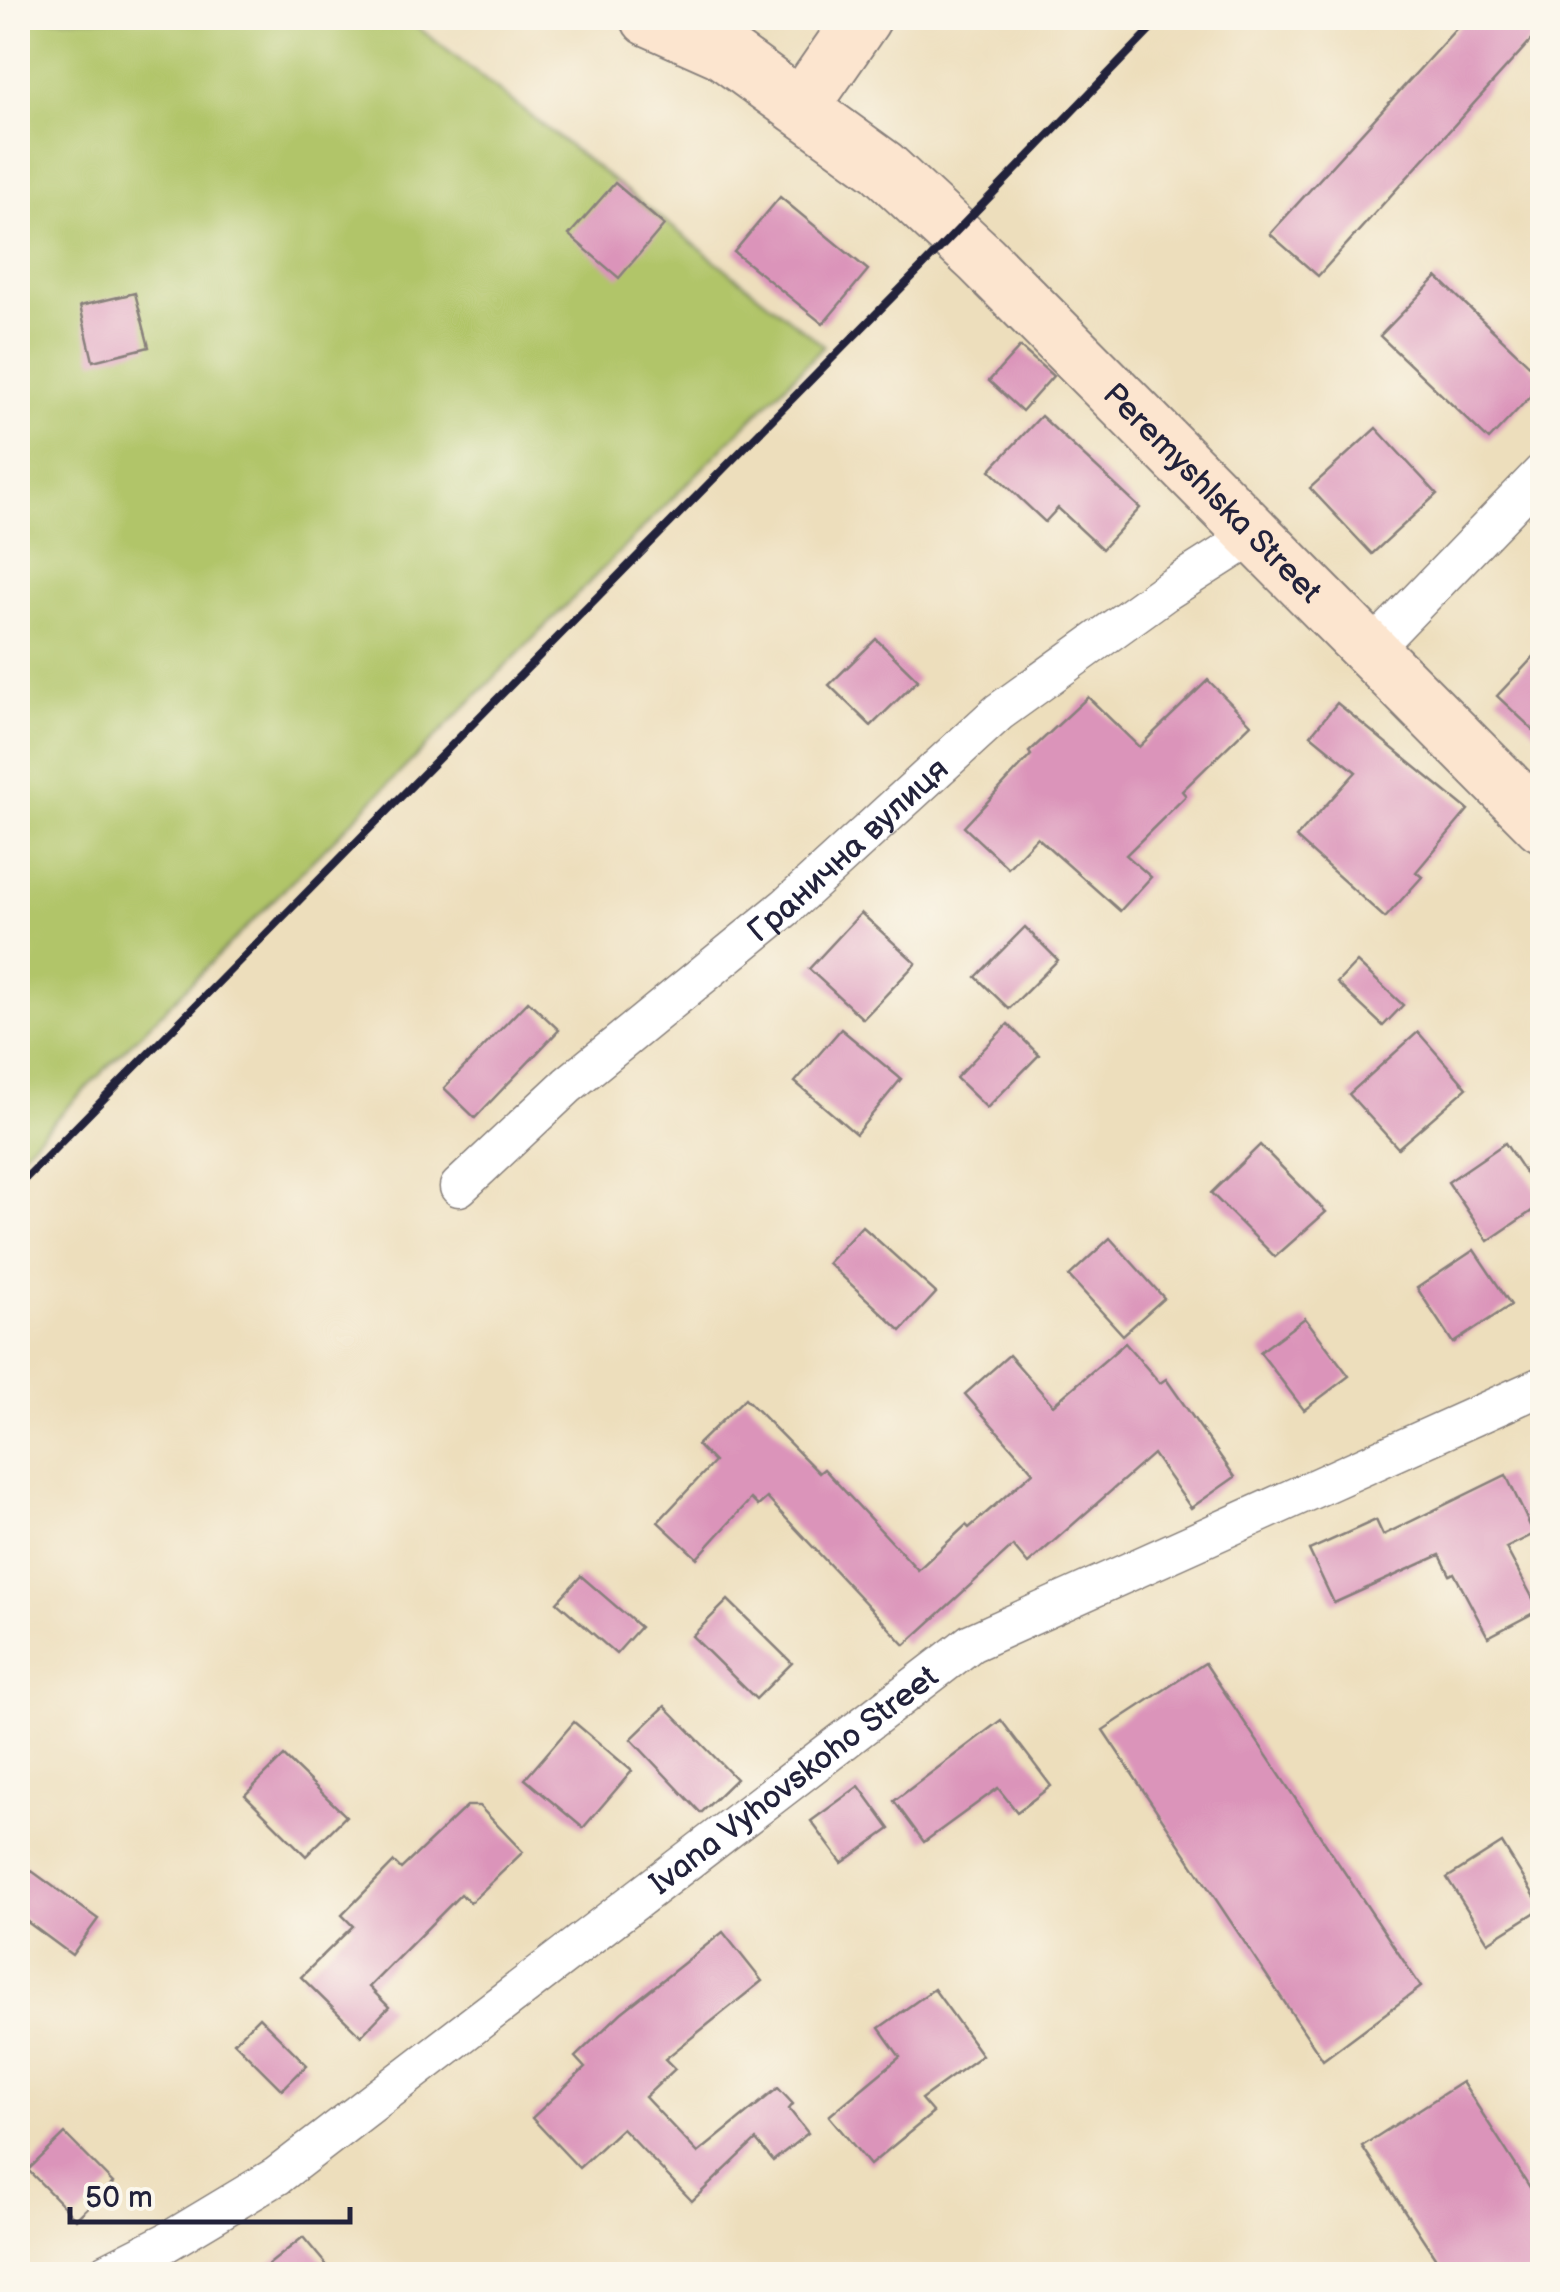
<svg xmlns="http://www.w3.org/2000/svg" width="1560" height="2292" font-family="'Balsamiq Sans',sans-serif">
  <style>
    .green { fill: #b1c569; stroke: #6a7452; stroke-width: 2.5 }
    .building { fill: #db94ba }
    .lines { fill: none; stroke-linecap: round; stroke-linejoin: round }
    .street-casing { stroke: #88807c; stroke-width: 41 }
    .secondary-casing { stroke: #88807c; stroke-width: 59 }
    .street { stroke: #fff; stroke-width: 38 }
    .secondary { stroke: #fce5cf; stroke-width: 55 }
    .rail { stroke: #22223b; stroke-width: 8 }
    .labels { text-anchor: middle; stroke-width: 8; stroke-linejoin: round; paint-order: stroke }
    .street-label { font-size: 32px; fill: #22223b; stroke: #fbf7ec }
  </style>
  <rect width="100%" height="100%" fill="#fbf7ec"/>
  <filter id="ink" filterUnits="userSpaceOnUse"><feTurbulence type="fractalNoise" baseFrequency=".01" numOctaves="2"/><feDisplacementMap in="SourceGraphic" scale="20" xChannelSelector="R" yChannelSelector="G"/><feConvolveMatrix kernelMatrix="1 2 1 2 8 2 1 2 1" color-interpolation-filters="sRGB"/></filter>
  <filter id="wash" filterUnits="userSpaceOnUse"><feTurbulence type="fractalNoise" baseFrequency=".0048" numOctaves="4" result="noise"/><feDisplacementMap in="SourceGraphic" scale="40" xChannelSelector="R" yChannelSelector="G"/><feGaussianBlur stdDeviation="2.25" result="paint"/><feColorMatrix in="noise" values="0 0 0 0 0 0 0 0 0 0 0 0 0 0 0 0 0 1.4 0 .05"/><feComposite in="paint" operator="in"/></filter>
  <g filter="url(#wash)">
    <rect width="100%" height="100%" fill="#eddebc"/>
    <!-- green -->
    <polygon class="green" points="18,18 406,18 824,346 18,1157"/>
    <g id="blocks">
      <!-- building -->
      <g class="building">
        <polygon points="1466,18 1542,18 1542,28 1318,276 1270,234"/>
        <polygon points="615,183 664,225 619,278 569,235"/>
        <polygon points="780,197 868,270 823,324 734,252"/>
        <polygon points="1437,277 1542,377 1542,384 1489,440 1380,336"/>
        <polygon points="135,293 149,347 93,361 80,306"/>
        <polygon points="1020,347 1053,376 1022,411 989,381"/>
        <polygon points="1041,416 1140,508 1102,549 1058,508 1045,522 990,470"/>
        <polygon points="1376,428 1437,494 1372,554 1310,488"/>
        <polygon points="876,639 918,680 871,726 829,685"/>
        <polygon points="1542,648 1542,738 1497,696"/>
        <polygon points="1208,680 1251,724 1182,791 1186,796 1126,855 1151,877 1120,911 1037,837 1008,868 964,827 1031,755 1029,752 1088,697 1139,747"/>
        <polygon points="1337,703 1468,810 1416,872 1422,877 1385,918 1296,838 1356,772 1311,735"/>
        <polygon points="861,913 916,963 863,1019 809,969"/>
        <polygon points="1025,927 1058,960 1009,1009 976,977"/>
        <polygon points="1357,962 1403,1005 1383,1026 1337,983"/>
        <polygon points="528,1001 559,1030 475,1118 444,1088"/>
        <polygon points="1008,1024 1039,1055 987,1108 956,1078"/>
        <polygon points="841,1029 901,1079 856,1134 795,1082"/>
        <polygon points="1418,1032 1467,1088 1398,1148 1349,1094"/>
        <polygon points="1505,1143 1542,1198 1542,1204 1488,1241 1448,1182"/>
        <polygon points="1260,1145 1326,1212 1275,1257 1211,1193"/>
        <polygon points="862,1226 936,1293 901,1331 828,1263"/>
        <polygon points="1110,1238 1164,1298 1123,1335 1069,1276"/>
        <polygon points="1474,1250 1511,1305 1453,1343 1417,1288"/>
        <polygon points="1305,1318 1349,1376 1304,1410 1260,1352"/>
        <polygon points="1125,1343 1160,1383 1166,1379 1235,1477 1191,1508 1153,1454 1028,1564 1013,1546 905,1645 767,1498 758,1506 751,1499 697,1558 658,1522 714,1462 697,1445 745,1398 819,1473 824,1469 918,1570 966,1525 969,1528 1033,1472 965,1394 1009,1355 1053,1405"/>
        <polygon points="1506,1475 1534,1534 1506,1548 1539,1610 1488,1637 1454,1573 1450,1575 1440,1555 1334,1603 1309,1550 1376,1520 1383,1535"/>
        <polygon points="581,1576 640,1627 616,1654 557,1602"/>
        <polygon points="728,1600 792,1663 756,1699 692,1636"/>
        <polygon points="1205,1663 1421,1987 1323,2060 1103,1730"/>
        <polygon points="665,1706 736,1779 701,1813 631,1739"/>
        <polygon points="1001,1720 1051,1786 1017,1812 998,1788 924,1842 894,1801"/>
        <polygon points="574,1722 632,1771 583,1828 525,1779"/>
        <polygon points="284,1756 346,1816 306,1856 245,1795"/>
        <polygon points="859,1786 890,1829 842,1863 811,1821"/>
        <polygon points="467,1806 479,1806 523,1852 470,1903 461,1894 369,1987 389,2007 361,2036 301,1977 353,1926 342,1915 394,1862 401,1869"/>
        <polygon points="1502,1843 1542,1908 1488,1942 1447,1878"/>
        <polygon points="18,1861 98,1919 72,1955 18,1915"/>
        <polygon points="723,1932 762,1981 665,2059 675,2069 645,2097 698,2153 778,2088 793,2104 789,2109 808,2133 773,2161 756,2140 692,2201 622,2128 579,2168 532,2118 585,2068 575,2057 621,2013"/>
        <polygon points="934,1989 982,2055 921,2099 933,2113 870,2165 829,2116 900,2057 879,2028"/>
        <polygon points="259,2017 307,2065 282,2090 234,2042"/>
        <polygon points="1462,2082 1542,2206 1542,2274 1446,2274 1362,2146"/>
        <polygon points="65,2134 113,2183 76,2219 28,2170"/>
        <polygon points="303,2237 334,2274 257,2274"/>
      </g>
    </g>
  </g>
  <g filter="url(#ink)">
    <use href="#blocks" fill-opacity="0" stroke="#88807c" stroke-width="2.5"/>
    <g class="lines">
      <!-- street casing -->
      <g class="street-casing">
        <g id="street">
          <polyline points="1371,650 1542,473"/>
          <path id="s1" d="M459,1187L568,1085L786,907L999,712L1165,592L1256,534"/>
          <path id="s2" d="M104,2274L167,2242L277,2176L971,1643L1542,1386"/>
        </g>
      </g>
      <!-- secondary casing -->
      <g class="secondary-casing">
        <g id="secondary">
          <path id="s3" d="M649,18L721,50L882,167L981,259L1542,824"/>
          <polyline points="802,106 863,18"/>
        </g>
      </g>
      <!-- street -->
      <use href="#street" class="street"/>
      <!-- secondary -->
      <use href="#secondary" class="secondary"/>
      <!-- rail -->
      <polyline class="rail" points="18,1186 921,268 1162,18"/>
    </g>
  </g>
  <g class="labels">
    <!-- street labels -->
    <g class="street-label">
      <text dy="11" stroke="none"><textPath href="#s3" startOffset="742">Peremyshlska Street</textPath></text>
      <text dy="11" stroke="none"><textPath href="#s1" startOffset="515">Гранична вулиця</textPath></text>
      <text dy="11" stroke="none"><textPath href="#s2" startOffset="850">Ivana Vyhovskoho Street</textPath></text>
    </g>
  </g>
  <!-- margin -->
  <rect width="1560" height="2292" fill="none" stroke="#fbf7ec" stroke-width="60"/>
  <!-- scale -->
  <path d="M70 2207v15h280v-15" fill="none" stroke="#22223b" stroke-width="5"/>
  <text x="85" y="2207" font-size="30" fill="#22223b" stroke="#fbf7ec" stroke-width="8" paint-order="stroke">50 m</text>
</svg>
